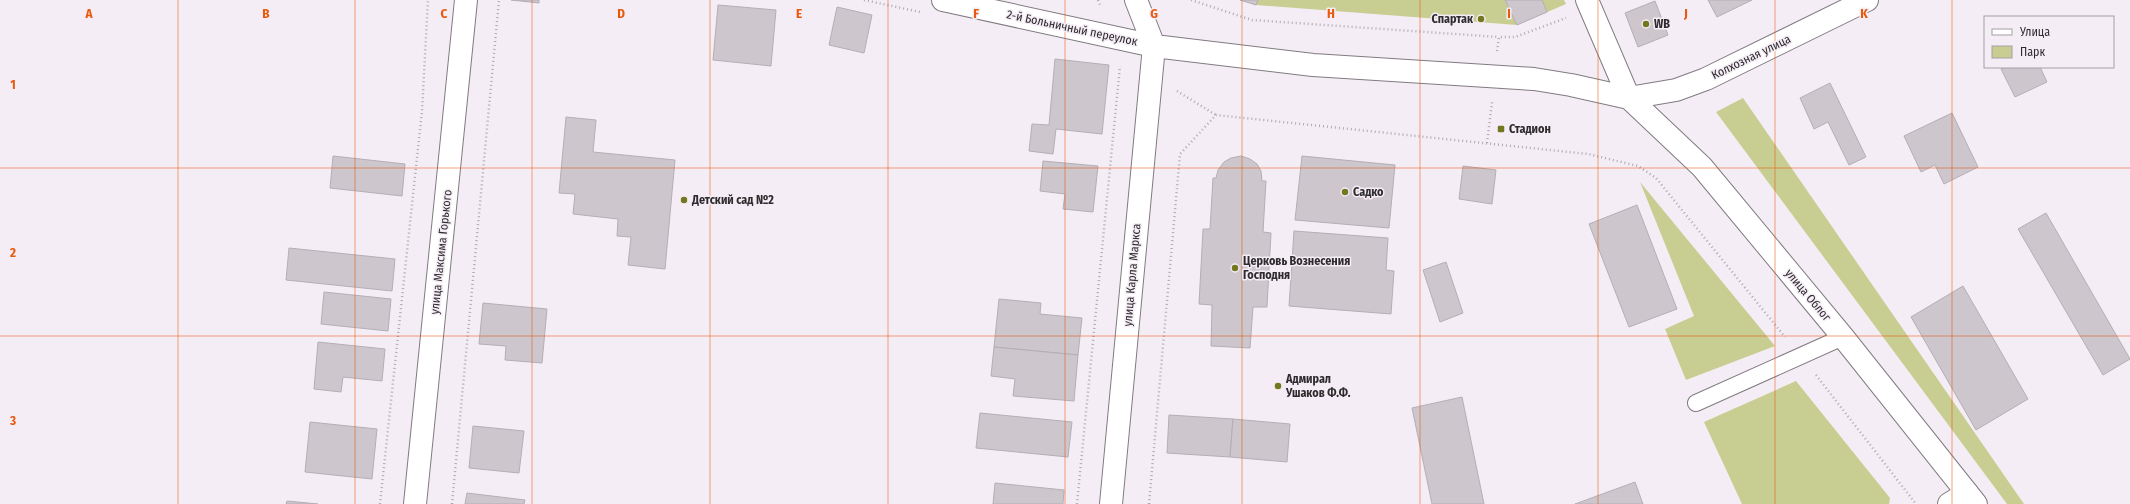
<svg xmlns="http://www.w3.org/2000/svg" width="2130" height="504" font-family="'Fira Sans Condensed',sans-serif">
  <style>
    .green { fill: #c8ce91 }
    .building { fill: #cdc6cd; stroke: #b5aeb5 }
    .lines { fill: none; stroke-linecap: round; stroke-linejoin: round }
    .service-casing { stroke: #817b81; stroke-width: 18 }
    .minor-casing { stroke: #817b81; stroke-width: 24 }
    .tertiary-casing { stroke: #817b81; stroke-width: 24 }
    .secondary-casing { stroke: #817b81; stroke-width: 24 }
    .path { stroke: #afa9af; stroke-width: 2.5; stroke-dasharray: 1 3; stroke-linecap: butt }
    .service { stroke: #fff; stroke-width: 16 }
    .minor { stroke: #fff; stroke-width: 22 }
    .tertiary { stroke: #fff; stroke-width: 22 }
    .secondary { stroke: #fff; stroke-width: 22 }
    .grid { fill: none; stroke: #e8590c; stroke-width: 1; stroke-opacity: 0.55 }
    .poi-dot { fill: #727720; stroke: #f5edf5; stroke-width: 1.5 }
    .labels { text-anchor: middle; stroke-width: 3; stroke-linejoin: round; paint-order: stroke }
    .poi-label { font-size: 12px; font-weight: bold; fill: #2d2b2d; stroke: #f5edf5; text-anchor: start }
    .street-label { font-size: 12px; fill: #2d2b2d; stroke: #f5edf5 }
    .grid-label { font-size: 13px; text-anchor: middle; font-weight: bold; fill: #e8590c; stroke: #f5edf5; stroke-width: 3; stroke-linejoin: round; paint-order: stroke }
  </style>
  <rect width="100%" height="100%" fill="#f5edf5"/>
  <!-- green -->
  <g class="green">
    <polygon points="1240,0 1564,0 1566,4 1517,25 1256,5"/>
    <polygon points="1743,98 2024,504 2007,504 1716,112"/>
    <polygon points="1640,182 1775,346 1686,380 1665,329 1694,316"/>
    <polygon points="1796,381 1890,498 1889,504 1742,504 1704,422"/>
  </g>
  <!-- building -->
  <g class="building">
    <polygon points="511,0 539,0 539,3"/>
    <polygon points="1240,0 1258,0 1256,5"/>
    <polygon points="1505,0 1542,0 1547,12 1517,25"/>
    <polygon points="1708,0 1752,0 1717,17"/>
    <polygon points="1655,1 1668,35 1638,47 1625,13"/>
    <polygon points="718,5 776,10 771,66 713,60"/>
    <polygon points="837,7 872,15 864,53 829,45"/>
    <polygon points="1055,59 1109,65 1102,134 1056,129 1053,154 1029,151 1032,124 1049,125"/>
    <polygon points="2006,67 2040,67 2047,82 2015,97 2001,69"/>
    <polygon points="1830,83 1866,157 1849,165 1828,122 1814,129 1800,98"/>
    <polygon points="1952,113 1978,167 1944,184 1935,165 1921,172 1904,136"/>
    <polygon points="566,117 596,120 593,152 675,160 665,269 628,265 631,237 617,236 618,219 573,214 575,194 559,193"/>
    <polygon points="333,156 405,164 402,196 330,188"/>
    <polygon points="1241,156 1250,159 1257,164 1261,171 1262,181 1266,181 1263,232 1271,233 1267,307 1253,307 1250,348 1211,346 1212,305 1199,304 1203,229 1210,229 1213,178 1216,178 1218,170 1224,162 1231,158"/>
    <polygon points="1302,156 1395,165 1389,228 1295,220"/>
    <polygon points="1043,161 1098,166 1093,212 1063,209 1065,194 1040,191"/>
    <polygon points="1463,166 1496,170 1492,204 1459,199"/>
    <polygon points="1637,205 1677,309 1629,327 1589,224"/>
    <polygon points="2046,213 2130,359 2103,375 2018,229"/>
    <polygon points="1294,231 1388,238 1386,270 1394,271 1391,314 1289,306"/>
    <polygon points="289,248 395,259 392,291 286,280"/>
    <polygon points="1446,262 1463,313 1440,322 1423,270"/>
    <polygon points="1963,286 2028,399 1976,430 1911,317"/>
    <polygon points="324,292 391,299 388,331 321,324"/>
    <polygon points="999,299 1041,303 1040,314 1082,318 1078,355 994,347"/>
    <polygon points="483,303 547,309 542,363 505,360 506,346 479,344"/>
    <polygon points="318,342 385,349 382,381 343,377 341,392 314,389"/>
    <polygon points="994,347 1078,355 1074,401 1013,396 1015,379 991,376"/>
    <polygon points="1462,397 1484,504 1432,504 1412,408"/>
    <polygon points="980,413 1072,422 1068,457 976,448"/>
    <polygon points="1169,415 1233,419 1230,457 1167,453"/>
    <polygon points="1233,419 1290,424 1287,462 1230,457"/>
    <polygon points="310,422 377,429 372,479 305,472"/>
    <polygon points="473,426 524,431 519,473 469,468"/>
    <polygon points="1635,482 1643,504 1575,504"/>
    <polygon points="995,483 1064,490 1063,504 993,504"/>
    <polygon points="467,493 525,500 524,504 465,504"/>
    <polygon points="287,501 318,504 286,504"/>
  </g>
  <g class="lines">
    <!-- service casing -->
    <g class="service-casing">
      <polyline id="service" points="1696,403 1843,337"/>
    </g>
    <!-- minor casing -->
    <g class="minor-casing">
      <g id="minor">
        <polyline points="943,0 1154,46"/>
        <polyline points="1587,0 1629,98 1676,90 1706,79 1867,0"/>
        <polyline points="1949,504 1967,493"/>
      </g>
    </g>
    <!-- tertiary casing -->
    <g class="tertiary-casing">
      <polyline id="tertiary" points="1111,504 1154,46"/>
    </g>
    <!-- secondary casing -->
    <g class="secondary-casing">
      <g id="secondary">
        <polyline points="1136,0 1154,46 1313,65 1534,79 1571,85 1629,98 1702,167 1843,337 1976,504"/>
        <polyline points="415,504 466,0"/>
      </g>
    </g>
    <!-- path -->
    <g class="path">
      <polyline points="864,0 920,12"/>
      <polyline points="1098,0 1101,7"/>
      <polyline points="1191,0 1252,20 1499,37"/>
      <polyline points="1497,51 1499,37 1515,37 1566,18"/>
      <polyline points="1177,91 1216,115"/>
      <polyline points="1487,143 1492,102"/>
      <polyline points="1816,375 1916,504"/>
      <polyline points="380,504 422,111 428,0"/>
      <polyline points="452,504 499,0"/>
      <polyline points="1077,504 1120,66"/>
      <polyline points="1149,504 1180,154 1216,115 1588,154 1638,166 1656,178 1785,337"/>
    </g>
    <!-- service -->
    <use href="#service" class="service"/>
    <!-- minor -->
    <use href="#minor" class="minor"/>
    <!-- tertiary -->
    <use href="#tertiary" class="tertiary"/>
    <!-- secondary -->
    <use href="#secondary" class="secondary"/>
  </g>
  <!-- grid -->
  <path class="grid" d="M178,0V504M355,0V504M532,0V504M710,0V504M888,0V504M1065,0V504M1242,0V504M1420,0V504M1598,0V504M1775,0V504M1952,0V504M0,168H2130M0,336H2130"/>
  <!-- markers -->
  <g class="poi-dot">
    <circle cx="1481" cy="19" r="4"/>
    <circle cx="1646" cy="24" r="4"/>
    <rect x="1497" y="125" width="8" height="8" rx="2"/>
    <circle cx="1345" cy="192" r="4"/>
    <circle cx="684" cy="200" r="4"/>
    <circle cx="1235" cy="268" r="4"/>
    <circle cx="1278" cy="386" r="4"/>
  </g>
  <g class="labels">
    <!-- poi labels -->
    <g class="poi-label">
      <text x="1473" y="23" text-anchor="end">Спартак</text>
      <text x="1654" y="28">WB</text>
      <text x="1509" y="133">Стадион</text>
      <text x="1353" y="196">Садко</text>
      <text x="692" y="204">Детский сад №2</text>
      <text x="1243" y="265">Церковь Вознесения<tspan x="1243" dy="14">Господня</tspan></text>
      <text x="1286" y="383">Адмирал<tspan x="1286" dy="14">Ушаков Ф.Ф.</tspan></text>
    </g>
    <!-- street labels -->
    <g class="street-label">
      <text transform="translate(1072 28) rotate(12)" y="4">2-й Больничный переулок</text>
      <text transform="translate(1751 57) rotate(-26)" y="4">Колхозная улица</text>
      <text transform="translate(441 252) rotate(-84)" y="4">улица Максима Горького</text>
      <text transform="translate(1132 275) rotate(-85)" y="4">улица Карла Маркса</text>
      <text transform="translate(1808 295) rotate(50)" y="4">улица Облог</text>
    </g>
  </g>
  <g class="grid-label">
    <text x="89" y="18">A</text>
    <text x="266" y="18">B</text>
    <text x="444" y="18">C</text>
    <text x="621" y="18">D</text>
    <text x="799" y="18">E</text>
    <text x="976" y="18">F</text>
    <text x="1154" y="18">G</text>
    <text x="1331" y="18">H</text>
    <text x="1509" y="18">I</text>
    <text x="1686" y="18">J</text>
    <text x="1864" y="18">K</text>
    <text x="13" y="89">1</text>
    <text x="13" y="257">2</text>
    <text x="13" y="425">3</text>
  </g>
  <!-- legend -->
  <rect x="1984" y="16" width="130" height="52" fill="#f5edf5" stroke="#a59fa5"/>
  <rect x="1992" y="29" width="20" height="6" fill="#ffffff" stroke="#a59fa5"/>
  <text x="2020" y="36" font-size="12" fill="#2d2b2d">Улица</text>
  <rect x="1992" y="46" width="20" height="12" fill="#c8ce91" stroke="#a59fa5"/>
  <text x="2020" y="56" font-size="12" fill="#2d2b2d">Парк</text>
</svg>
